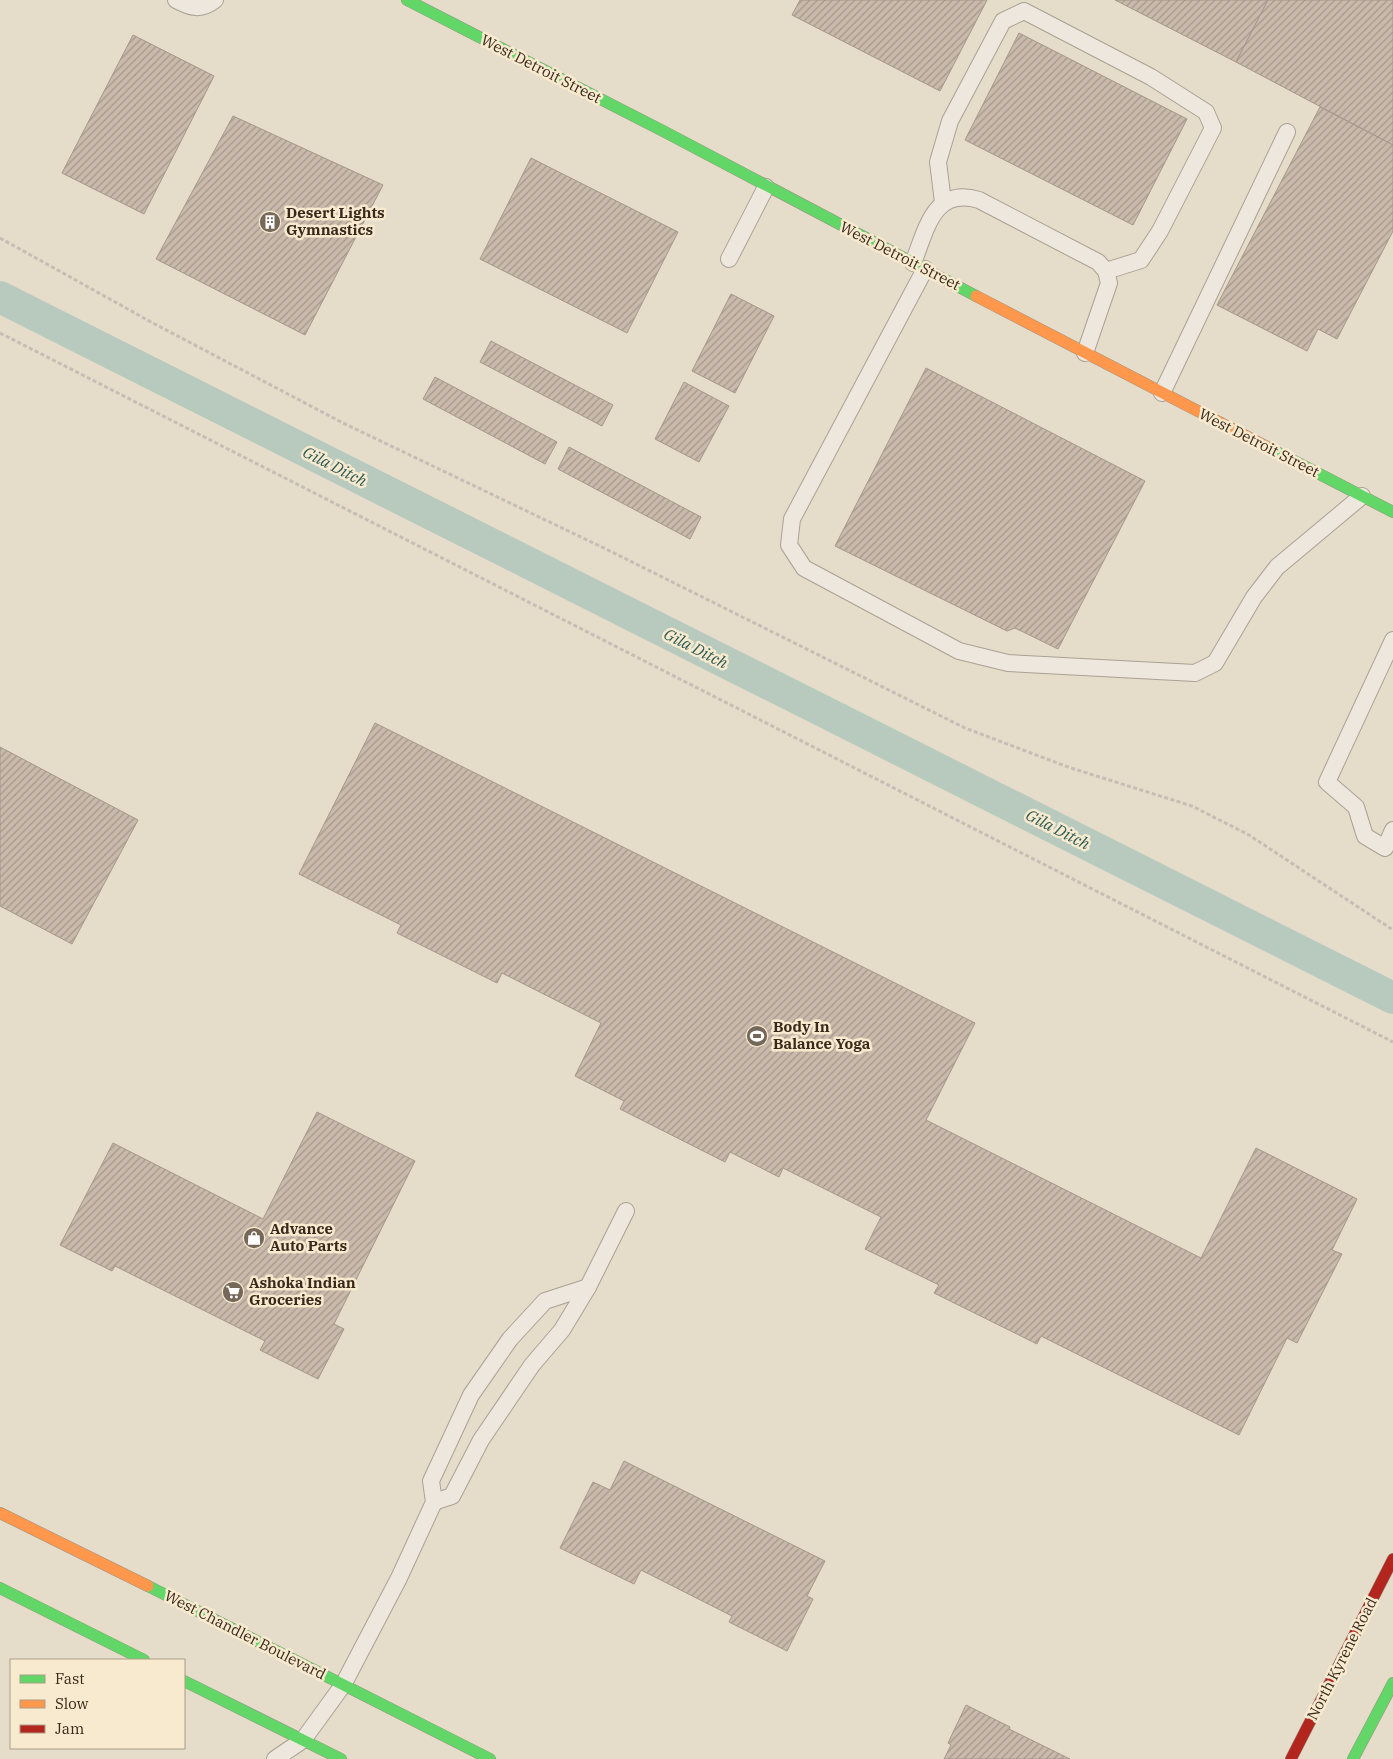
<svg xmlns="http://www.w3.org/2000/svg" width="1393" height="1759" font-family="'IBM Plex Serif',serif">
  <style>
    .lines { fill: none; stroke-linecap: round; stroke-linejoin: round }
    .canal { stroke: #b7cabd; stroke-width: 32 }
    .building { fill: url(#building-hatch); stroke: #a5978a }
    .lane-casing { stroke: #aaa194; stroke-width: 18 }
    .fast-casing { stroke: #9a9084; stroke-width: 12 }
    .slow-casing { stroke: #9a9084; stroke-width: 12 }
    .jam-casing { stroke: #9a9084; stroke-width: 12 }
    .path { stroke: #c5beb4; stroke-width: 3; stroke-dasharray: 4 2.5; stroke-linecap: butt }
    .lane { stroke: #ede7dd; stroke-width: 16 }
    .fast { stroke: #63d668; stroke-width: 11 }
    .slow { stroke: #ff974d; stroke-width: 11 }
    .jam { stroke: #b3261e; stroke-width: 11 }
    .labels { text-anchor: middle; stroke-width: 5; stroke-linejoin: round; paint-order: stroke }
    .street-label { font-size: 15px; fill: #39291c; stroke: #f7eacf }
    .poi-label { font-size: 15px; font-weight: bold; fill: #39291c; stroke: #f7eacf; text-anchor: start }
    .water-label { font-size: 16px; font-style: italic; fill: #2a5954; stroke: #f7eacf }
  </style>
  <defs>
    <pattern id="building-hatch" width="6" height="6" patternUnits="userSpaceOnUse" patternTransform="scale(1.25)"><rect width="6" height="6" fill="#c9baab"/><path d="M-1 1l2-2M0 6l6-6M5 7l2-2" fill="none" stroke="#a4978a"/></pattern>
  </defs>
  <rect width="100%" height="100%" fill="#e5dcca"/>
  <g class="lines">
    <!-- canal -->
    <polyline class="canal" points="0,297 1393,998"/>
  </g>
  <!-- building -->
  <g class="building">
    <polygon points="800,0 987,0 940,91 792,15"/>
    <polygon points="1115,0 1268,0 1236,62"/>
    <polygon points="1268,0 1393,0 1393,145 1236,62"/>
    <polygon points="1019,33 1187,119 1133,225 965,140"/>
    <polygon points="133,35 214,76 144,214 62,173"/>
    <polygon points="1320,107 1393,145 1393,231 1337,339 1318,329 1307,351 1217,305"/>
    <polygon points="233,116 383,185 305,335 156,259"/>
    <polygon points="531,158 678,232 627,333 480,259"/>
    <polygon points="731,294 774,316 735,393 692,371"/>
    <polygon points="491,341 613,405 602,426 480,362"/>
    <polygon points="926,368 1145,481 1058,649 1015,628 1007,631 835,546"/>
    <polygon points="435,377 557,442 545,464 423,399"/>
    <polygon points="684,382 729,406 699,462 655,439"/>
    <polygon points="569,447 701,517 690,539 558,469"/>
    <polygon points="375,723 975,1023 926,1120 1201,1258 1256,1148 1357,1199 1332,1250 1342,1254 1297,1343 1287,1338 1239,1435 1041,1336 1037,1344 934,1293 939,1285 865,1249 881,1217 783,1168 779,1177 730,1152 725,1162 620,1109 624,1101 575,1076 601,1023 502,973 497,983 397,933 401,925 299,874"/>
    <polygon points="0,747 138,820 72,944 0,906"/>
    <polygon points="317,1112 415,1161 334,1324 344,1329 318,1379 260,1350 265,1341 115,1266 112,1271 60,1245 113,1143 263,1219"/>
    <polygon points="624,1461 825,1561 807,1596 813,1599 787,1651 729,1622 732,1616 641,1570 634,1584 560,1548 593,1482 610,1490"/>
    <polygon points="966,1705 1010,1727 1009,1729 1070,1759 944,1759 951,1745 948,1743"/>
  </g>
  <g class="lines">
    <!-- lane casing -->
    <g class="lane-casing">
      <g id="lane">
        <path d="M176,0C191,8 201,11 215,0"/>
        <polyline points="943,202 938,162 950,121 1003,21 1024,11 1151,77 1206,112 1213,128 1160,231 1141,260 1106,271"/>
        <polyline points="729,259 766,187"/>
        <path d="M913,263C926,231 933,186 979,200L1098,262L1106,271L1109,283L1085,353"/>
        <polyline points="925,269 792,519 789,545 804,568 959,651 1008,663 1195,673 1215,663 1254,597 1277,567 1362,496"/>
        <polyline points="1162,393 1287,132"/>
        <polyline points="1393,640 1327,782 1356,807 1365,836 1385,848 1393,830"/>
        <polyline points="434,1502 452,1496 481,1440 532,1365 562,1330 588,1287 626,1211"/>
        <polyline points="275,1759 303,1740 343,1685 399,1578 434,1502 431,1481 471,1395 510,1339 545,1301 588,1287"/>
      </g>
    </g>
    <!-- fast casing -->
    <g class="fast-casing">
      <g id="fast">
        <polyline points="407,0 665,132 976,296"/>
        <polyline points="1271,449 1393,512"/>
        <polyline points="148,1586 490,1759"/>
        <polyline points="0,1588 144,1660"/>
        <polyline points="184,1681 341,1759"/>
        <polyline points="1353,1759 1393,1683"/>
      </g>
    </g>
    <!-- slow casing -->
    <g class="slow-casing">
      <g id="slow">
        <polyline points="976,296 1271,449"/>
        <polyline points="0,1513 148,1586"/>
      </g>
    </g>
    <!-- jam casing -->
    <g class="jam-casing">
      <polyline id="jam" points="1291,1759 1393,1559"/>
    </g>
    <!-- path -->
    <g class="path">
      <polyline points="0,238 151,322 343,423 608,550 965,728 1068,767 1192,806 1249,835 1393,930"/>
      <polyline points="0,333 1393,1042"/>
    </g>
    <!-- lane -->
    <use href="#lane" class="lane"/>
    <!-- fast -->
    <use href="#fast" class="fast"/>
    <!-- slow -->
    <use href="#slow" class="slow"/>
    <!-- jam -->
    <use href="#jam" class="jam"/>
  </g>
  <!-- icons -->
  <defs>
    <g id="building-disc" transform="scale(1.125)"><circle r="9.5" fill="#756859" stroke="#f7eacf"/><path d="M-4-6H4V6H1V3H-1V6H-4ZM-2.5-4.3h1.7v1.8h-1.7ZM.8-4.3h1.7v1.8H.8ZM-2.5-1h1.7V.8h-1.7ZM.8-1h1.7V.8H.8Z" fill="#fff"/></g>
    <g id="stadium-disc" transform="scale(1.125)"><circle r="9.5" fill="#756859" stroke="#f7eacf"/><path d="M0-5a6.5 5 0 1 0 0 10a6.5 5 0 1 0 0-10ZM-3.5-1.8h7v3.6h-7Z" fill="#fff"/></g>
    <g id="shop-disc" transform="scale(1.125)"><circle r="9.5" fill="#756859" stroke="#f7eacf"/><path d="M-5-2.5h2.3a2.7 3.5 0 0 1 5.4 0H5L5.5 6h-11ZM-1.5-2.5h3a1.5 2.3 0 0 0-3 0Z" fill="#fff"/></g>
    <g id="supermarket-disc" transform="scale(1.125)"><circle r="9.5" fill="#756859" stroke="#f7eacf"/><path d="M-6-5.5h2.5l.6 2H6L4.5 2H-2.5L-4.4-4H-6ZM-1.5 3.2a1.3 1.3 0 1 0 .1 0ZM3 3.2a1.3 1.3 0 1 0 .1 0Z" fill="#fff"/></g>
  </defs>
  <g fill-rule="evenodd">
    <use href="#building-disc" x="270" y="222"/>
    <use href="#stadium-disc" x="757" y="1036"/>
    <use href="#shop-disc" x="254" y="1238"/>
    <use href="#supermarket-disc" x="233" y="1292"/>
  </g>
  <g class="labels">
    <!-- street labels -->
    <g class="street-label">
      <text transform="translate(541 69) rotate(27)" y="5">West Detroit Street</text>
      <text transform="translate(900 256) rotate(27)" y="5">West Detroit Street</text>
      <text transform="translate(1259 443) rotate(27)" y="5">West Detroit Street</text>
      <text transform="translate(245 1635) rotate(27)" y="5">West Chandler Boulevard</text>
      <text transform="translate(1342 1659) rotate(-63)" y="5">North Kyrene Road</text>
    </g>
    <!-- poi labels -->
    <g class="poi-label">
      <text x="286" y="218">Desert Lights<tspan x="286" dy="17">Gymnastics</tspan></text>
      <text x="773" y="1032">Body In<tspan x="773" dy="17">Balance Yoga</tspan></text>
      <text x="270" y="1234">Advance<tspan x="270" dy="17">Auto Parts</tspan></text>
      <text x="249" y="1288">Ashoka Indian<tspan x="249" dy="17">Groceries</tspan></text>
    </g>
    <!-- water labels -->
    <g class="water-label">
      <text transform="translate(335 466) rotate(27)" y="6">Gila Ditch</text>
      <text transform="translate(696 648) rotate(27)" y="6">Gila Ditch</text>
      <text transform="translate(1058 829) rotate(27)" y="6">Gila Ditch</text>
    </g>
  </g>
  <!-- legend -->
  <rect x="10" y="1659" width="175" height="90" fill="#f7eacf" stroke="#ab9d87"/>
  <rect x="20" y="1675" width="25" height="8" fill="#63d668" stroke="#ab9d87"/>
  <text x="55" y="1684" font-size="15" fill="#39291c">Fast</text>
  <rect x="20" y="1700" width="25" height="8" fill="#ff974d" stroke="#ab9d87"/>
  <text x="55" y="1709" font-size="15" fill="#39291c">Slow</text>
  <rect x="20" y="1725" width="25" height="8" fill="#b3261e" stroke="#ab9d87"/>
  <text x="55" y="1734" font-size="15" fill="#39291c">Jam</text>
</svg>
